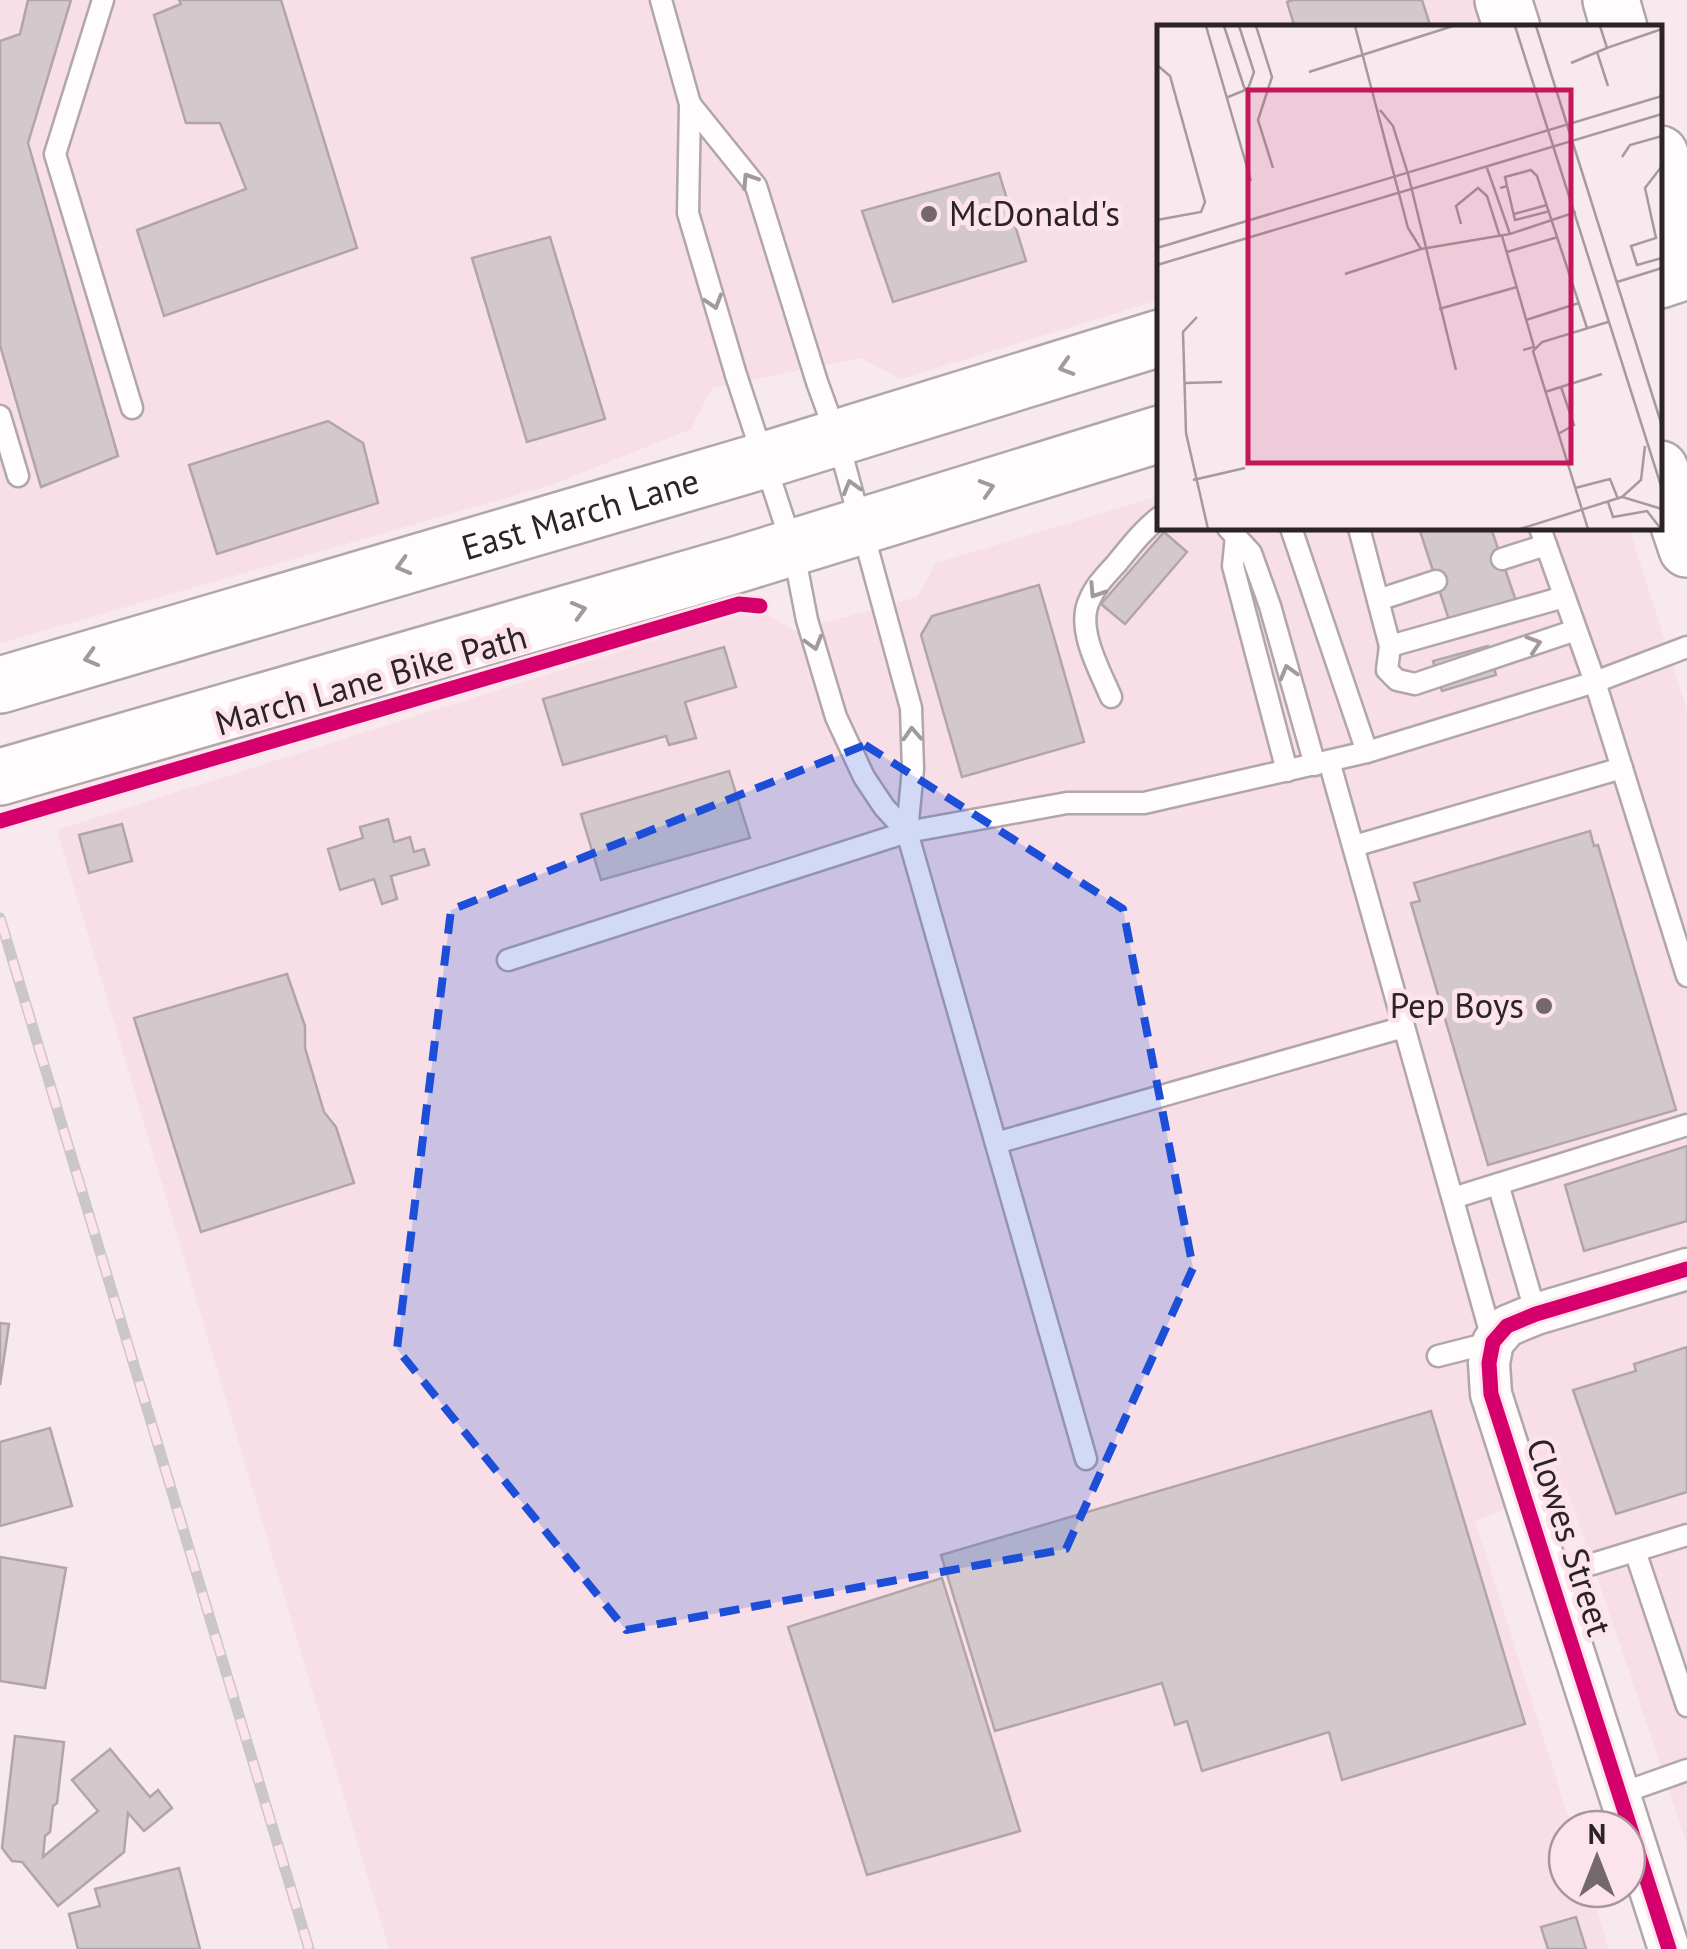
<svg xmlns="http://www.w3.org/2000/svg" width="1687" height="1949" font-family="'PT Sans',sans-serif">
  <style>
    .built { fill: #f7dee7 }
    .building { fill: #d3c9cc; stroke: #b1a5a9; stroke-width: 2.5 }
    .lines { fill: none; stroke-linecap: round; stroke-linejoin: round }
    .service-casing { stroke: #b1a6aa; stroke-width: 25 }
    .minor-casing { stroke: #b1a6aa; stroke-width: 45 }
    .primary-casing { stroke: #b1a6aa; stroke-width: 60 }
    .service { stroke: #fefcfc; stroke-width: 20 }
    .minor { stroke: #fefcfc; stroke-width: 40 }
    .primary { stroke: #fefcfc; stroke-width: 55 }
    .rail-casing { stroke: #cbc7c9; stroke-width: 11 }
    .rail { stroke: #fde3ec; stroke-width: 8; stroke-dasharray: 22; stroke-linecap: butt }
    .cycleway-casing { stroke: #fde3ec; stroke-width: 21 }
    .cycleway { stroke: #d6006c; stroke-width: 15 }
    .oneway { stroke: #a09a9c }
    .marked { fill: #1d4ed8; fill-opacity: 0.2; stroke: #1d4ed8; stroke-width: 8; stroke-dasharray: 20 12; stroke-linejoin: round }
    .poi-dot { fill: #73686c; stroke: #fde3ec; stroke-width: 4 }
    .labels { text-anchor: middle; stroke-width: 10; stroke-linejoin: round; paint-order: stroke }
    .poi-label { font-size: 35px; fill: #2c2326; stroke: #fde3ec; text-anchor: start }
    .street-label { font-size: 35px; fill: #2c2326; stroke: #fde3ec }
    .inset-road { fill: none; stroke: #a69a9e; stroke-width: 2.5 }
    .view { fill: #c2185b; fill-opacity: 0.15; stroke: #c2185b; stroke-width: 5 }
    .inset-edge { fill: none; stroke: #2c2326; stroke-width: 5 }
  </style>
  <rect width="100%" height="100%" fill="#f7e9ee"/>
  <!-- built -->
  <g class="built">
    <polygon points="0,0 1479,0 1487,27 1160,28 1159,300 901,379 860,358 712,388 691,429 551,485 0,643"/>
    <polygon points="1159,496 1160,528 1629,528 1687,711 1687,1844 1567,1488 1475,1520 1572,1829 1567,1829 1567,1889 1590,1889 1609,1949 389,1949 57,830 757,608 795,631 917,597 936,563"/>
  </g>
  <!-- building -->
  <g class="building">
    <polygon points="28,0 71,0 28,143 118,456 41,487 0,345 0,41 20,34"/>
    <polygon points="179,0 281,0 357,248 164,316 137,230 246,189 220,123 186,123 154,15 181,4"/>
    <polygon points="1292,0 1422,0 1431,28 1295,28 1287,2"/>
    <polygon points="999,173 1026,261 893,302 862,211"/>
    <polygon points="550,237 605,419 527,442 472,258"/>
    <polygon points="328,421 363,443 378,503 217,554 189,465"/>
    <polygon points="1419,528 1491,528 1517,604 1450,623"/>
    <polygon points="1164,532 1187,552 1125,624 1101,604"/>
    <polygon points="1039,585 1084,742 962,777 921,635 932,616"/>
    <polygon points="1488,646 1496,675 1442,691 1433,661"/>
    <polygon points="724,647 736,687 685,702 696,738 669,745 666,736 563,765 543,699"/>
    <polygon points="729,771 750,838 601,880 581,814"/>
    <polygon points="388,819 394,842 410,837 414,852 424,849 429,865 391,876 397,899 382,904 374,879 340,890 328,849 363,838 360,827"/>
    <polygon points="122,824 132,861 89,873 79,835"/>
    <polygon points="1590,831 1594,846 1598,845 1676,1110 1488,1165 1411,903 1420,901 1414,883"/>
    <polygon points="287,974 305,1026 305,1048 324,1112 336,1127 354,1183 201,1232 134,1018"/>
    <polygon points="1687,1146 1687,1221 1584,1251 1565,1185"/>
    <polygon points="0,1323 9,1324 0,1385"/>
    <polygon points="1687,1347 1687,1492 1616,1514 1573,1390 1636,1371 1634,1364"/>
    <polygon points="1431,1411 1525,1724 1342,1780 1329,1732 1202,1771 1187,1721 1175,1725 1162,1683 995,1731 941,1555"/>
    <polygon points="50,1428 72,1506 0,1526 0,1442"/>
    <polygon points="0,1557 66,1568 45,1688 0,1681"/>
    <polygon points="942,1578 1020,1831 867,1875 788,1627"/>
    <polygon points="15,1736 64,1742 57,1803 53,1806 50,1832 45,1836 43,1857 98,1811 72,1780 110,1749 150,1797 158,1790 172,1808 144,1831 128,1813 124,1852 58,1906 22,1862 12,1861 2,1848"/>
    <polygon points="179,1868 200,1949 78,1949 69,1914 100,1906 95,1889"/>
    <polygon points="1576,1917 1586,1949 1548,1949 1541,1927"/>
  </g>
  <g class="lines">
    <!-- service casing -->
    <g class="service-casing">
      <g id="service">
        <polyline points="103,0 55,154 132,408"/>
        <polyline points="661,0 690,104 688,213 736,375 793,548 807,620 836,717 864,777 884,807 907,832"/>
        <polyline points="690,104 756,186 817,382 837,437 911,708 913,769 907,832 1086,1459"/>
        <polyline points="0,416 18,476"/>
        <polyline points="1228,528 1251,553 1270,606 1315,765"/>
        <polyline points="1291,528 1367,752 1595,682 1687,647"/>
        <polyline points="1359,528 1390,646 1387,670 1397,680 1415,684 1576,630"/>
        <polyline points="1540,528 1595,682 1687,976"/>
        <polyline points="1236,536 1233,566 1287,771"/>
        <polyline points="1502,559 1546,545"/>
        <polyline points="1378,600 1436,581"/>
        <polyline points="1390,646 1564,597"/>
        <path d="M1111,697C1100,671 1076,629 1089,601C1095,586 1106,575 1117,563C1130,547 1143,530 1160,517"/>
        <polyline points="1329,761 1493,1342 1438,1356"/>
        <polyline points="1354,846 1622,768"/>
        <polyline points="508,960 907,832 1067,803 1144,803 1367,752"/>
        <polyline points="996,1143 1404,1027"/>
        <polyline points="1498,1184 1536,1314"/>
        <polyline points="1453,1198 1687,1125"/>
        <polyline points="1635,1551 1687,1706"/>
        <polyline points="1550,1577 1687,1535"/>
        <polyline points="1619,1794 1687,1770"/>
      </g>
    </g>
    <!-- minor casing -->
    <g class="minor-casing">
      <polyline id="minor" points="1669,1949 1491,1394 1489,1363 1493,1342 1507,1326 1536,1314 1687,1269"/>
    </g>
    <!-- primary casing -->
    <g class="primary-casing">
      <g id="primary">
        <polyline points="1503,0 1512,28"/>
        <polyline points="1611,0 1619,28"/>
        <polyline points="1660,154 1687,242"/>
        <polyline points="1660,280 1687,271"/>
        <polyline points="1660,469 1687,549"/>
        <path id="s1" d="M0,685L765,460L1160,338"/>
        <polyline points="0,777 739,564 1160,434"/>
      </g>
    </g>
    <!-- service -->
    <use href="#service" class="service"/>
    <!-- minor -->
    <use href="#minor" class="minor"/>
    <!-- primary -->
    <use href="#primary" class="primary"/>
    <!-- rail casing -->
    <g class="rail-casing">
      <polyline id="rail" points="0,918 309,1949"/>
    </g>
    <!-- rail -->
    <use href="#rail" class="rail"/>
    <!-- cycleway casing -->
    <g class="cycleway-casing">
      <g id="cycleway">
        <polyline points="0,821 739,604 760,606"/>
        <polyline points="1669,1949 1491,1394 1489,1363 1493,1342 1507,1326 1536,1314 1687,1269"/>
      </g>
    </g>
    <!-- cycleway -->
    <use href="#cycleway" class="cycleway"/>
  </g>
  <!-- one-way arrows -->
  <defs><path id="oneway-chevron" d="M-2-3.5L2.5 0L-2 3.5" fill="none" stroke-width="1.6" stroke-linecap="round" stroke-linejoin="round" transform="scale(2.5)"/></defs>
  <g class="oneway">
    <use href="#oneway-chevron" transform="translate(749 180) rotate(-123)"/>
    <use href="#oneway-chevron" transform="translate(714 302) rotate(73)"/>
    <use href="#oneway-chevron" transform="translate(1066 367) rotate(163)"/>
    <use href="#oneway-chevron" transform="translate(851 487) rotate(-106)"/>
    <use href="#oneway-chevron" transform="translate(987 488) rotate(-17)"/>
    <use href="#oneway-chevron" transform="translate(403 566) rotate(164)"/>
    <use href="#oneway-chevron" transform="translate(1096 591) rotate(123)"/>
    <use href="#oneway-chevron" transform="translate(579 610) rotate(-16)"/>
    <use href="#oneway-chevron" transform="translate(814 643) rotate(74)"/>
    <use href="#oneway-chevron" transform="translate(1534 644) rotate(-18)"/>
    <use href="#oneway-chevron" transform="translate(91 658) rotate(164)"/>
    <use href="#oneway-chevron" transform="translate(1288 672) rotate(-106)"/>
    <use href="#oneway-chevron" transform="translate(912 734) rotate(-93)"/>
  </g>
  <!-- marked area -->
  <path class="marked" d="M865,745L1123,909L1193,1268L1066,1549L626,1630L397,1349L451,910Z"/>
  <!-- markers -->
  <g class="poi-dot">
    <circle cx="929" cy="214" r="10"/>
    <circle cx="1544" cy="1006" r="10"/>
  </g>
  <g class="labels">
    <!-- poi labels -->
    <g class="poi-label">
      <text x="949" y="226">McDonald's</text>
      <text x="1524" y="1018" text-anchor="end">Pep Boys</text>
    </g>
    <!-- street labels -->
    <g class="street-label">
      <text dy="12" stroke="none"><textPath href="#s1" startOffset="605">East March Lane</textPath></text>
      <text transform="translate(371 680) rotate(-16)" y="12">March Lane Bike Path</text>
      <text transform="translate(1569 1537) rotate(72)" y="12">Clowes Street</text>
    </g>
  </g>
  <!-- overview -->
  <g transform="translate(1157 25)">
    <rect width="505" height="505" fill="#f7e9ee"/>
    <path class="inset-road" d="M49,1L94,156M67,1L88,65M99,1L115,52L101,95L116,143M198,1L251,203L264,224M358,1L505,464M379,1L505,401M443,1L450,23L505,4M440,27L451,61M414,38L450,23M0,40L13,51L48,177L44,187L0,195M152,47L296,1M71,72L91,64L97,47L82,1M223,85L236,101L251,149L299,345M465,132L473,120L505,111M505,141L488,163L499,213L474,221L480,240L505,233M330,143L353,209L419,187M350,161L348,152L374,145L380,151L430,303M343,163L350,161L358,195L393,186M357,189L390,180M304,199L299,181L321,163L330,171L343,212M345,211L377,322L366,325M0,223L505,71M350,227L401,212M0,240L505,89M188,249L264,224L353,209M460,257L505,243M282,284L360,262M40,292L26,307L29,408L51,504M369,295L422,278M28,358L65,357M388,367L445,349M401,409L417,400L404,362M488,421L484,455L465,472L505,484M36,455L88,443M418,463L453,454L461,474M451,477L456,492L490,486L504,504M363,504L465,472M431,504L376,326L385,317L451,297"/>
    <path class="view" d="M91,65H414V438H91Z"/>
    <rect width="505" height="505" class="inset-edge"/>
  </g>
  <!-- north arrow -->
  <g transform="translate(1597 1859)"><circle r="48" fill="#fde3ec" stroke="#a9969d" stroke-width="2.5"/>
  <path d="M0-8L18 38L0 25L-18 38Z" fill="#73686c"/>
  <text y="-15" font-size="28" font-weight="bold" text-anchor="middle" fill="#2c2326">N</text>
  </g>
</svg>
